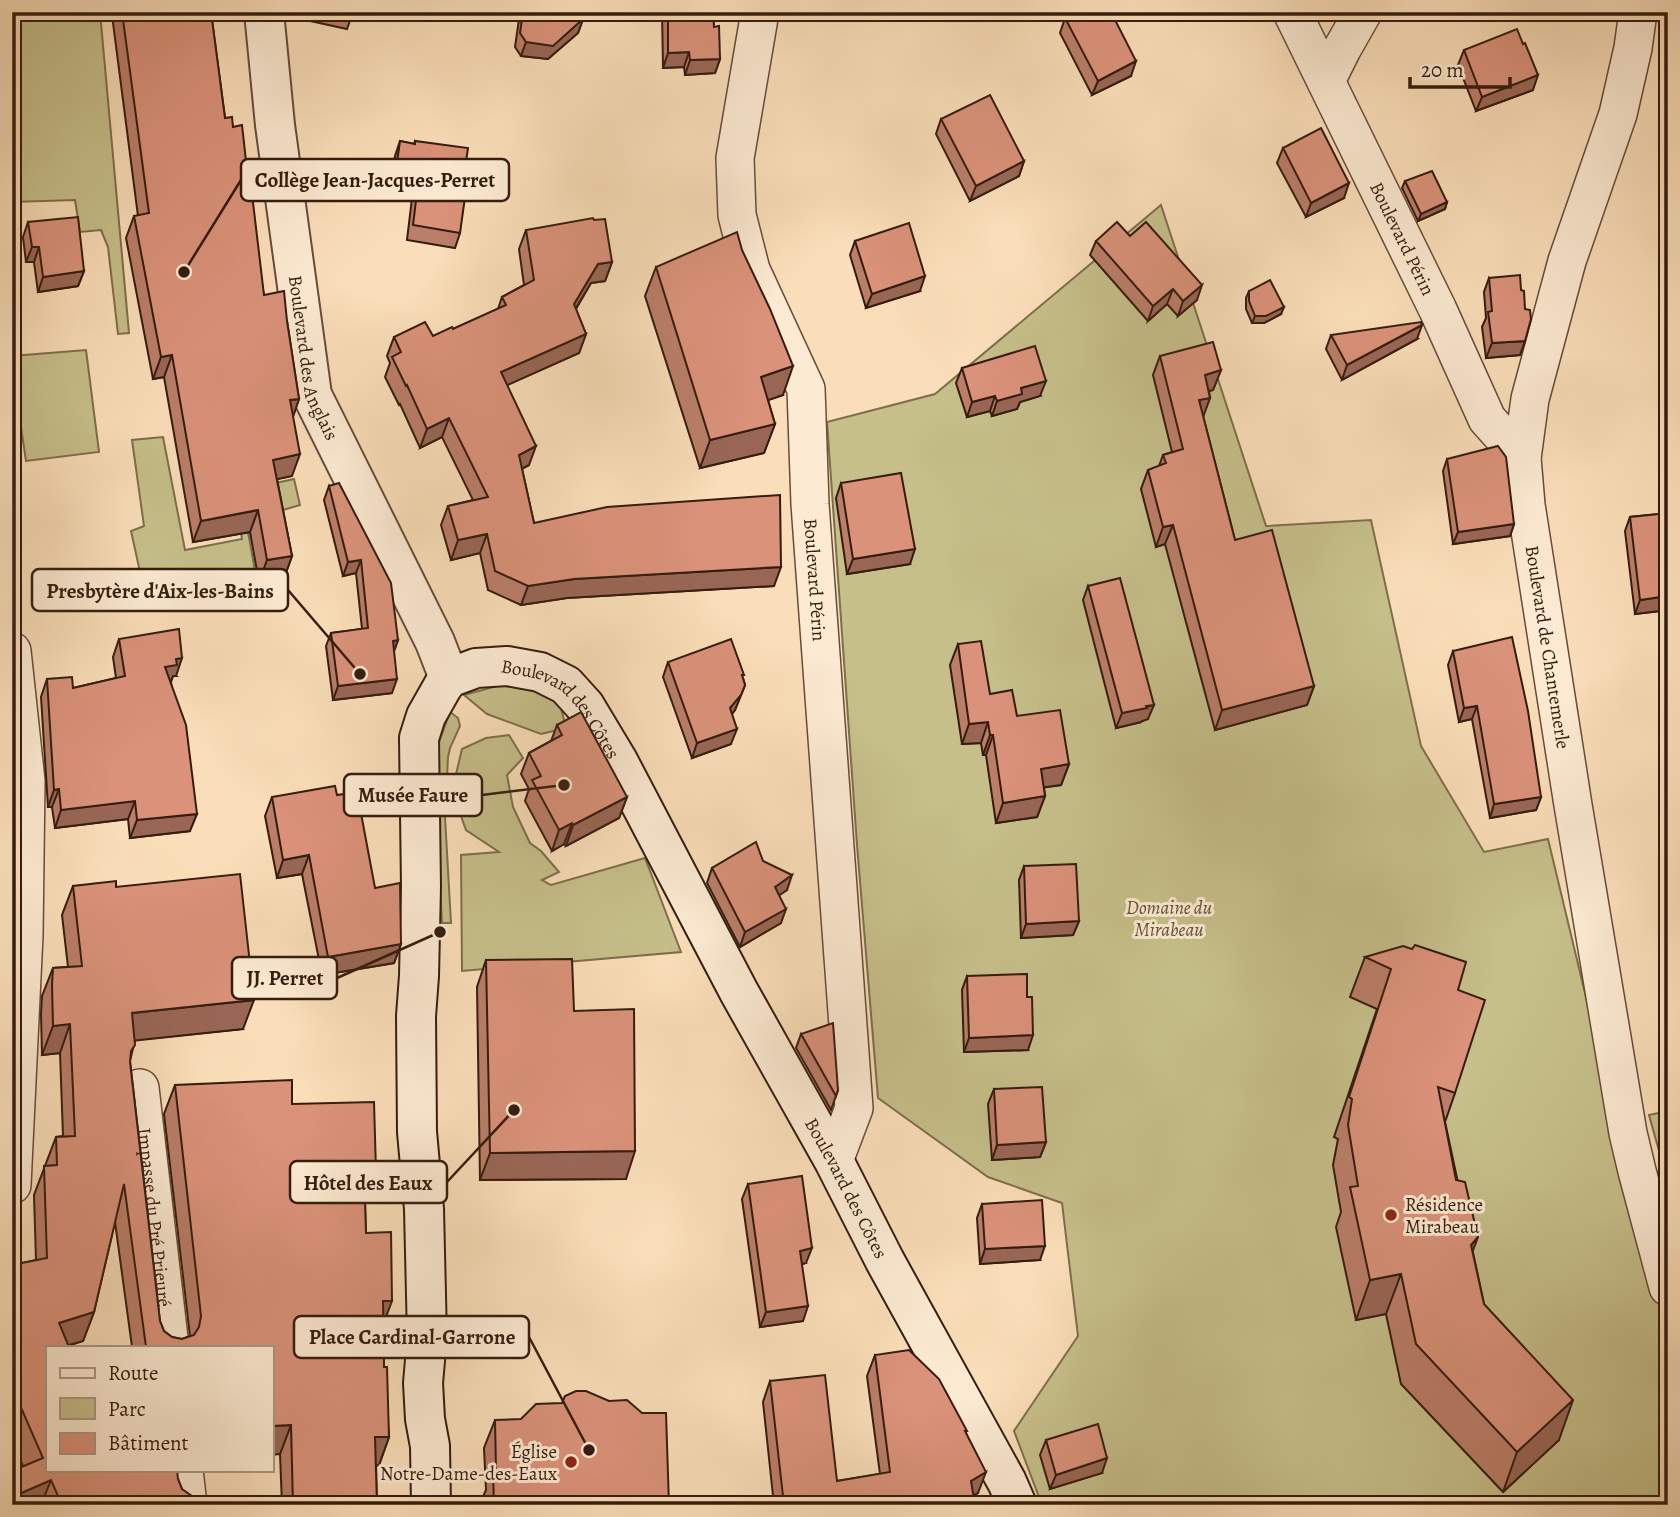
<svg xmlns="http://www.w3.org/2000/svg" width="1680" height="1517" font-family="Alegreya,serif">
  <style>
    .green { fill: #c6bf8a; stroke: #7e6e4c; stroke-width: 2 }
    .lines { fill: none; stroke-linecap: round; stroke-linejoin: round }
    .minor-casing { stroke: #664c3a; stroke-width: 40 }
    .tertiary-casing { stroke: #664c3a; stroke-width: 42 }
    .secondary-casing { stroke: #351c0f; stroke-width: 42 }
    .minor { stroke: #fcead2; stroke-width: 37 }
    .tertiary { stroke: #fcead2; stroke-width: 38 }
    .secondary { stroke: #fcead2; stroke-width: 38 }
    .wall { fill: #bb7e69; stroke: #351c0f; stroke-width: 2 }
    .shaded-wall { fill: #965; stroke: #351c0f; stroke-width: 2 }
    .building { fill: #da927a; stroke: #351c0f; stroke-width: 2 }
    .poi-dot { fill: #8f2418; stroke: #fcead2; stroke-width: 2.5 }
    .labels { text-anchor: middle; stroke-width: 6; stroke-linejoin: round; paint-order: stroke }
    .street-label { font-size: 19px; fill: #351c0f; stroke: #fcead2 }
    .park-label { font-size: 19px; font-style: italic; fill: #604d34; stroke: #fcead2 }
    .poi-label { font-size: 19px; fill: #351c0f; stroke: #fcead2; text-anchor: start }
    .leader { fill: none; stroke: #351c0f; stroke-width: 2.5 }
    .callout-dot { fill: #351c0f; stroke: #fcead2; stroke-width: 2.5 }
    .callout { fill: #fcead2; stroke: #351c0f; stroke-width: 2.5 }
    .callout-label { font-size: 21px; text-anchor: middle; font-weight: bold; fill: #351c0f }
  </style>
  <rect width="100%" height="100%" fill="#fadeb9"/>
  <filter id="stains"><feTurbulence type="fractalNoise" baseFrequency=".00286" numOctaves="4"/><feColorMatrix values="0 0 0 0 .2 0 0 0 0 .09 0 0 0 0 .02 0 0 0 .5 -.17"/></filter>
  <radialGradient id="worn" r=".72"><stop offset=".6" stop-color="#630" stop-opacity="0"/><stop offset="1" stop-color="#630" stop-opacity=".3"/></radialGradient>
  <!-- green -->
  <g class="green">
    <polygon points="12,12 100,12 129,333 118,334 108,247 101,230 80,232 75,200 12,202"/>
    <polygon points="1161,205 1266,526 1371,520 1421,746 1484,852 1548,839 1668,1339 1668,1505 1042,1505 1014,1431 1078,1336 1062,1203 988,1177 878,1098 857,845 827,422 935,394"/>
    <polygon points="86,350 99,452 26,461 12,367 12,356"/>
    <polygon points="163,437 185,550 242,539 235,492 294,479 300,505 246,521 257,582 146,599 131,531 144,526 132,440"/>
    <polygon points="497,686 537,686 560,704 566,728 541,734 487,714 464,695"/>
    <polygon points="450,712 458,718 460,726 450,748 448,757 445,817 451,923 442,923 438,851 438,745"/>
    <polygon points="509,735 523,758 507,775 513,807 530,843 541,851 559,872 542,880 551,885 645,858 681,952 462,971 461,855 499,852 466,830 452,791 462,749 486,738"/>
    <polygon points="1668,1111 1668,1183 1649,1115"/>
  </g>
  <g class="lines">
    <!-- minor casing -->
    <g class="minor-casing">
      <g id="minor">
        <path id="s1" d="M760,12L735,158L737,215L751,270L806,389L810,504L854,1108L834,1161"/>
        <path id="s2" d="M1292,12L1438,310L1487,419L1522,458"/>
        <path id="s3" d="M1638,12L1633,48L1618,114L1567,261L1530,399L1522,458L1526,505L1573,805L1628,1133L1637,1171L1668,1287"/>
        <polyline points="1326,81 1342,49 1363,12"/>
        <polyline points="12,651 26,781 24,935 12,1185"/>
        <path id="s4" d="M140,1088L170,1347"/>
        <polyline points="184,1470 188,1505"/>
      </g>
    </g>
    <!-- tertiary casing -->
    <g class="tertiary-casing">
      <g id="tertiary">
        <path id="s5" d="M264,12L275,125L312,395L435,642L449,678"/>
      </g>
    </g>
    <!-- secondary casing -->
    <g class="secondary-casing">
      <g id="secondary">
        <path id="s6" d="M431,1505L430,1446L425,1419L423,1383L427,1338L424,1209L417,1132L416,1016L419,976L421,887L419,738L426,716L443,686L449,678L476,668L507,666L540,672L566,685L585,706L618,761L739,992L834,1161L885,1261L1007,1482L1017,1505"/>
      </g>
    </g>
    <!-- minor -->
    <use href="#minor" class="minor"/>
    <!-- tertiary -->
    <use href="#tertiary" class="tertiary"/>
    <!-- secondary -->
    <use href="#secondary" class="secondary"/>
  </g>
  <!-- wall -->
  <g class="wall">
    <polygon points="113,12 211,12 225,118 264,295 287,321 299,399 293,416 292,476 277,479 292,556 284,578 259,582 250,532 193,542 164,377 153,379 126,238 134,216 138,216 112,15"/>
    <polygon points="303,12 353,12 347,29 301,19"/>
    <polygon points="520,12 584,12 583,19 578,33 548,59 521,56 515,47"/>
    <polygon points="662,12 713,12 714,27 720,59 715,73 685,75 684,67 663,68"/>
    <polygon points="1065,18 1131,76 1092,95 1060,33"/>
    <polygon points="1523,44 1533,90 1476,111 1458,65 1464,50"/>
    <polygon points="941,119 1024,161 1019,176 970,201 936,134"/>
    <polygon points="400,141 414,144 415,141 462,189 460,233 455,248 407,240 412,198 404,197 403,193 390,191 395,156"/>
    <polygon points="1283,148 1344,198 1306,217 1277,163"/>
    <polygon points="1405,181 1447,202 1445,209 1418,221 1402,188"/>
    <polygon points="28,222 84,271 78,286 38,292 34,262 26,262 23,237"/>
    <polygon points="526,230 612,262 605,281 591,283 576,309 586,334 579,353 507,385 529,465 522,469 534,523 774,586 567,598 521,605 488,590 480,553 451,560 441,525 448,506 473,500 442,437 420,448 400,404 399,405 385,377 390,363 387,356 394,337 433,336 453,329 498,309 502,297 524,285 519,249"/>
    <polygon points="1130,236 1197,300 1178,316 1167,304 1148,321 1090,255 1096,241"/>
    <polygon points="855,241 920,291 866,308 850,255"/>
    <polygon points="656,267 783,395 768,400 775,424 764,453 700,468 645,296"/>
    <polygon points="1489,278 1525,341 1520,355 1486,358 1482,327 1486,318 1484,292"/>
    <polygon points="1249,291 1281,314 1264,323 1252,323 1246,309 1246,298"/>
    <polygon points="1331,335 1417,339 1342,380 1326,349"/>
    <polygon points="1160,356 1221,370 1213,390 1209,391 1210,398 1203,416 1235,540 1314,686 1307,705 1215,730 1165,544 1156,547 1141,489 1148,470 1159,466 1163,455 1172,452 1153,375"/>
    <polygon points="962,368 1040,396 1020,402 1017,409 992,416 990,411 967,417 956,383"/>
    <polygon points="1447,459 1514,524 1510,536 1453,544 1443,471"/>
    <polygon points="841,483 910,564 847,574 836,498"/>
    <polygon points="329,486 398,640 394,651 392,693 333,700 326,646 331,633 362,629 356,573 343,576 324,500"/>
    <polygon points="1668,513 1668,610 1635,614 1625,531 1630,517"/>
    <polygon points="1088,586 1148,719 1142,721 1141,722 1116,728 1083,600"/>
    <polygon points="119,639 176,676 173,676 171,682 190,831 130,838 128,819 55,828 52,807 48,807 41,697 47,679 73,688 116,678 113,657"/>
    <polygon points="958,644 990,694 1017,716 1069,764 1061,785 1044,787 1045,796 1037,817 996,823 986,755 983,755 981,743 962,744 950,665"/>
    <polygon points="1453,651 1541,797 1536,810 1490,818 1472,719 1459,722 1448,665"/>
    <polygon points="668,662 743,678 745,685 735,710 732,714 731,744 692,758 663,677"/>
    <polygon points="557,725 627,797 619,818 566,846 564,844 552,851 525,801 529,789 521,774 529,753 551,741"/>
    <polygon points="337,795 375,888 401,944 394,963 322,975 302,874 277,878 265,816 272,797"/>
    <polygon points="763,861 787,890 779,895 781,923 740,947 707,883 712,868"/>
    <polygon points="1024,866 1079,921 1073,935 1021,938 1019,880"/>
    <polygon points="73,886 116,887 243,1029 135,1040 130,1061 160,1321 164,1331 172,1337 182,1339 190,1336 164,1114 175,1085 292,1104 365,1200 366,1233 383,1324 384,1367 389,1437 379,1465 376,1466 377,1505 282,1505 280,1454 271,1347 132,1347 115,1222 94,1312 83,1341 68,1346 47,1470 178,1479 182,1489 193,1505 12,1505 23,1466 12,1440 12,1265 36,1260 34,1195 56,1137 63,1136 60,1053 42,1055 41,1014 42,996 53,968 68,967 62,915"/>
    <polygon points="1365,957 1458,990 1455,1093 1445,1122 1484,1304 1559,1440 1503,1492 1401,1384 1386,1314 1356,1320 1336,1227 1341,1212 1333,1165 1338,1139 1334,1137 1377,1009 1350,997"/>
    <polygon points="486,960 574,1011 626,1179 480,1180 477,987"/>
    <polygon points="967,976 1028,1050 964,1052 962,990"/>
    <polygon points="801,1034 838,1090 831,1110 796,1048"/>
    <polygon points="994,1089 1046,1142 1040,1157 992,1160 988,1104"/>
    <polygon points="748,1184 806,1263 802,1264 803,1321 760,1327 742,1199"/>
    <polygon points="982,1204 1040,1260 980,1264 977,1218"/>
    <polygon points="875,1355 966,1433 978,1493 973,1495 975,1505 774,1505 763,1402 770,1381 837,1481 880,1474 867,1376"/>
    <polygon points="495,1420 669,1505 483,1505 482,1499 486,1490 484,1448"/>
    <polygon points="1046,1440 1102,1473 1050,1489 1040,1455"/>
  </g>
  <!-- shaded-wall -->
  <g class="shaded-wall">
    <polygon points="583,19 578,33 548,59 521,56 526,42"/>
    <polygon points="689,52 684,67 663,68 668,53"/>
    <polygon points="720,59 715,73 685,75 690,60"/>
    <polygon points="1136,61 1131,76 1092,95 1098,81"/>
    <polygon points="1538,75 1533,90 1476,111 1482,97"/>
    <polygon points="1024,161 1019,176 970,201 976,186"/>
    <polygon points="1349,183 1344,198 1306,217 1311,203"/>
    <polygon points="1447,202 1445,209 1418,221 1421,214"/>
    <polygon points="32,247 39,247 34,262 26,262"/>
    <polygon points="612,262 605,281 591,283 567,323 574,304 598,264"/>
    <polygon points="84,271 78,286 38,292 43,277"/>
    <polygon points="925,276 920,291 866,308 872,294"/>
    <polygon points="1202,285 1197,300 1178,316 1183,301"/>
    <polygon points="1173,289 1167,304 1148,321 1153,306"/>
    <polygon points="1284,307 1281,314 1264,323 1252,323 1255,316"/>
    <polygon points="1422,325 1417,339 1342,380 1347,365"/>
    <polygon points="586,334 579,353 494,391 501,372"/>
    <polygon points="1525,341 1520,355 1486,358 1492,343"/>
    <polygon points="172,355 164,377 153,379 161,357"/>
    <polygon points="793,366 783,395 751,406 761,377"/>
    <polygon points="1221,370 1213,390 1198,394 1205,375"/>
    <polygon points="1046,381 1040,396 1020,402 1017,409 992,416 997,401 1021,388"/>
    <polygon points="995,396 990,411 967,417 972,402"/>
    <polygon points="1210,398 1203,417 1199,400"/>
    <polygon points="299,399 292,420 290,400"/>
    <polygon points="449,418 442,437 420,448 427,429"/>
    <polygon points="775,424 764,453 700,468 710,440"/>
    <polygon points="536,446 529,465 512,474 519,455"/>
    <polygon points="300,454 292,476 265,482 273,460"/>
    <polygon points="258,510 250,532 193,542 201,521"/>
    <polygon points="1514,524 1510,536 1453,544 1458,532"/>
    <polygon points="1173,525 1165,544 1156,547 1163,527"/>
    <polygon points="487,534 480,553 451,560 458,540"/>
    <polygon points="915,549 910,564 847,574 853,559"/>
    <polygon points="292,556 284,578 259,582 267,560"/>
    <polygon points="361,560 356,573 343,576 348,562"/>
    <polygon points="781,567 774,586 567,598 521,605 528,586 574,579"/>
    <polygon points="1668,596 1668,610 1635,614 1640,600"/>
    <polygon points="398,640 393,654 393,641"/>
    <polygon points="182,658 176,676 173,676 170,683 165,667 176,659"/>
    <polygon points="397,679 392,693 333,700 338,686"/>
    <polygon points="745,685 735,710 725,723 730,708"/>
    <polygon points="1314,686 1307,705 1215,730 1222,710"/>
    <polygon points="1154,705 1148,719 1142,721 1141,722 1116,728 1122,713"/>
    <polygon points="1477,706 1472,719 1459,722 1464,708"/>
    <polygon points="988,722 981,743 962,744 969,724"/>
    <polygon points="737,729 731,744 692,758 697,743"/>
    <polygon points="990,735 993,735 986,755 983,755"/>
    <polygon points="1069,764 1061,785 1033,789 1041,769"/>
    <polygon points="59,789 52,807 48,807 54,790"/>
    <polygon points="1045,796 1037,817 996,823 1003,803"/>
    <polygon points="627,797 619,818 566,846 573,825"/>
    <polygon points="1541,797 1536,810 1490,818 1494,804"/>
    <polygon points="135,801 128,819 55,828 61,810"/>
    <polygon points="197,814 190,831 130,838 137,820"/>
    <polygon points="572,823 564,844 552,851 559,830"/>
    <polygon points="309,855 302,874 277,878 283,860"/>
    <polygon points="792,875 787,890 769,902 775,887"/>
    <polygon points="786,909 781,923 740,947 745,932"/>
    <polygon points="1079,921 1073,935 1021,938 1026,924"/>
    <polygon points="401,944 394,963 322,975 328,957"/>
    <polygon points="254,1000 243,1029 121,1042 132,1013"/>
    <polygon points="70,1024 60,1053 42,1055 53,1026"/>
    <polygon points="1033,1035 1028,1050 964,1052 969,1038"/>
    <polygon points="1046,1142 1040,1157 992,1160 997,1145"/>
    <polygon points="635,1151 626,1179 480,1180 490,1153"/>
    <polygon points="376,1171 365,1200 354,1201 364,1172"/>
    <polygon points="1478,1237 1463,1277 1471,1245"/>
    <polygon points="1045,1246 1040,1260 980,1264 985,1249"/>
    <polygon points="812,1248 806,1263 795,1266 800,1251"/>
    <polygon points="1401,1274 1386,1314 1356,1320 1370,1280"/>
    <polygon points="383,1301 392,1301 381,1330"/>
    <polygon points="808,1306 803,1321 760,1327 766,1312"/>
    <polygon points="94,1312 83,1341 62,1347 59,1323"/>
    <polygon points="1573,1400 1559,1440 1503,1492 1517,1452"/>
    <polygon points="291,1425 280,1454 271,1455 271,1426"/>
    <polygon points="375,1437 389,1437 379,1465 364,1466"/>
    <polygon points="1107,1458 1102,1473 1050,1489 1056,1475"/>
    <polygon points="986,1472 978,1493 963,1501 971,1481"/>
    <polygon points="51,1480 41,1505 12,1505 12,1497"/>
  </g>
  <!-- building -->
  <g class="building">
    <polygon points="122,12 211,12 225,118 232,117 233,127 242,125 247,170 249,169 264,295 284,291 287,321 299,399 290,400 300,454 273,460 292,556 267,560 258,510 201,521 172,355 161,357 134,216 149,213"/>
    <polygon points="523,12 584,12 583,19 553,46 526,42 520,33"/>
    <polygon points="668,12 713,12 714,27 719,26 720,59 690,60 689,52 668,53"/>
    <polygon points="1077,12 1111,12 1136,61 1098,81 1065,18"/>
    <polygon points="1517,29 1523,44 1525,43 1538,75 1482,97 1464,50"/>
    <polygon points="990,95 1024,161 976,186 941,119"/>
    <polygon points="1321,128 1349,183 1311,203 1283,148"/>
    <polygon points="400,141 415,144 415,141 468,148 462,189 466,190 460,233 413,225 418,184 409,182 409,178 395,176"/>
    <polygon points="1432,171 1447,202 1421,214 1405,181"/>
    <polygon points="78,217 84,271 43,277 39,247 32,247 28,222"/>
    <polygon points="593,218 594,220 605,219 612,262 598,264 574,304 586,334 501,372 536,446 519,455 534,523 607,507 780,495 781,567 574,579 528,586 495,571 487,534 458,540 448,506 488,497 449,418 427,429 407,385 406,386 392,357 401,352 394,337 425,322 433,336 452,327 453,329 506,305 502,297 534,280 526,230"/>
    <polygon points="1117,222 1130,236 1146,222 1202,285 1183,301 1173,289 1153,306 1096,241"/>
    <polygon points="909,223 925,276 872,294 855,241"/>
    <polygon points="737,232 742,250 770,309 793,366 761,377 775,424 710,440 656,267"/>
    <polygon points="1520,275 1521,290 1524,291 1525,309 1530,310 1531,319 1525,341 1492,343 1488,312 1492,311 1489,278"/>
    <polygon points="1270,280 1284,307 1266,316 1255,316 1249,301 1249,291"/>
    <polygon points="1421,322 1422,325 1347,365 1331,335"/>
    <polygon points="1213,342 1221,370 1205,375 1210,398 1199,400 1235,540 1272,530 1314,686 1222,710 1173,525 1163,527 1148,470 1166,463 1163,455 1183,449 1160,356"/>
    <polygon points="1035,346 1046,381 1021,388 1022,394 997,401 995,396 972,402 962,368"/>
    <polygon points="1498,446 1506,457 1514,524 1458,532 1447,459"/>
    <polygon points="901,473 915,549 853,559 841,483"/>
    <polygon points="339,483 391,583 398,640 393,641 397,679 338,686 331,633 368,628 361,560 348,562 329,486"/>
    <polygon points="1668,513 1668,596 1640,600 1630,517"/>
    <polygon points="1120,578 1154,705 1146,706 1147,708 1122,713 1088,586"/>
    <polygon points="179,629 182,658 176,659 177,665 165,667 186,725 197,814 137,820 135,801 61,810 59,789 54,790 47,679 72,677 73,688 125,676 119,639"/>
    <polygon points="1512,637 1528,711 1541,797 1494,804 1477,706 1464,708 1453,651"/>
    <polygon points="731,639 744,675 742,675 745,685 741,695 730,708 737,729 697,743 668,662"/>
    <polygon points="981,641 990,694 1012,690 1017,716 1060,710 1069,764 1041,769 1045,796 1003,803 993,735 990,735 988,722 969,724 958,644"/>
    <polygon points="581,712 627,797 573,825 572,823 559,830 532,780 541,776 529,753 562,735 557,725"/>
    <polygon points="335,786 337,795 357,792 375,888 400,883 401,944 328,957 309,855 283,860 272,797"/>
    <polygon points="756,842 763,861 792,875 775,887 786,909 745,932 712,868"/>
    <polygon points="1076,864 1079,921 1026,924 1024,866"/>
    <polygon points="240,874 254,1000 132,1013 135,1045 131,1051 130,1062 160,1321 164,1331 172,1337 182,1339 194,1335 199,1327 201,1316 175,1085 292,1080 292,1104 374,1102 376,1171 364,1172 366,1233 391,1232 392,1301 383,1301 384,1367 387,1367 389,1437 375,1437 377,1505 293,1505 291,1425 271,1426 271,1347 146,1347 124,1184 94,1312 59,1323 69,1347 47,1347 47,1470 177,1470 178,1479 182,1489 192,1496 193,1505 62,1505 51,1480 12,1497 12,1471 43,1458 12,1387 12,1265 47,1258 44,1166 57,1165 56,1137 75,1136 70,1024 53,1026 52,985 53,968 82,966 73,886 116,881 116,887"/>
    <polygon points="1415,945 1466,962 1458,990 1485,1000 1455,1093 1438,1087 1456,1180 1465,1182 1478,1237 1471,1245 1484,1304 1573,1400 1517,1452 1416,1344 1401,1274 1370,1280 1350,1187 1358,1186 1348,1125 1352,1099 1349,1097 1391,969 1365,957 1403,946 1412,949"/>
    <polygon points="572,959 574,1011 634,1009 635,1151 490,1153 486,960"/>
    <polygon points="1027,974 1027,997 1032,997 1033,1035 969,1038 967,976"/>
    <polygon points="833,1023 838,1090 836,1096 801,1034"/>
    <polygon points="1042,1087 1046,1142 997,1145 994,1089"/>
    <polygon points="802,1176 812,1248 800,1251 808,1306 766,1312 748,1184"/>
    <polygon points="1042,1200 1045,1246 985,1249 982,1204"/>
    <polygon points="909,1350 939,1379 967,1431 965,1431 986,1472 971,1481 975,1505 784,1505 770,1381 825,1375 837,1481 890,1472 875,1355"/>
    <polygon points="576,1391 586,1391 609,1401 627,1400 642,1413 666,1413 669,1505 494,1505 493,1470 496,1470 495,1420 521,1419 536,1404 562,1403 565,1396"/>
    <polygon points="1098,1424 1107,1458 1056,1475 1046,1440"/>
  </g>
  <!-- markers -->
  <g class="poi-dot">
    <circle cx="1391" cy="1215" r="7"/>
    <circle cx="571" cy="1462" r="7"/>
  </g>
  <g class="labels">
    <!-- street labels -->
    <g class="street-label">
      <text dy="7" stroke="none"><textPath href="#s2" startOffset="252">Boulevard Périn</textPath></text>
      <text dy="7" stroke="none"><textPath href="#s5" startOffset="350">Boulevard des Anglais</textPath></text>
      <text dy="7" stroke="none"><textPath href="#s1" startOffset="584">Boulevard Périn</textPath></text>
      <text dy="7" stroke="none"><textPath href="#s3" startOffset="653">Boulevard de Chantemerle</textPath></text>
      <text dy="7" stroke="none"><textPath href="#s6" startOffset="968">Boulevard des Côtes</textPath></text>
      <text dy="7" stroke="none"><textPath href="#s6" startOffset="1535">Boulevard des Côtes</textPath></text>
      <text dy="7" stroke="none"><textPath href="#s4" startOffset="130">Impasse du Pré Prieuré</textPath></text>
    </g>
    <!-- park labels -->
    <g class="park-label">
      <text x="1169" y="914">Domaine du<tspan x="1169" dy="22">Mirabeau</tspan></text>
    </g>
    <!-- poi labels -->
    <g class="poi-label">
      <text x="1405" y="1211">Résidence<tspan x="1405" dy="22">Mirabeau</tspan></text>
      <text x="557" y="1458" text-anchor="end">Église<tspan x="557" dy="22">Notre-Dame-des-Eaux</tspan></text>
    </g>
  </g>
  <!-- callouts -->
  <path class="leader" d="M184 272L241 180M360 674L288 590M564 785L482 795M440 932L337 978M514 1110L447 1182M589 1450L529 1337"/>
  <g class="callout-dot">
    <circle cx="184" cy="272" r="7"/>
    <circle cx="360" cy="674" r="7"/>
    <circle cx="564" cy="785" r="7"/>
    <circle cx="440" cy="932" r="7"/>
    <circle cx="514" cy="1110" r="7"/>
    <circle cx="589" cy="1450" r="7"/>
  </g>
  <g class="callout">
    <rect x="241" y="159" width="268" height="42" rx="7"/>
    <rect x="32" y="569" width="256" height="42" rx="7"/>
    <rect x="344" y="774" width="138" height="42" rx="7"/>
    <rect x="232" y="957" width="105" height="42" rx="7"/>
    <rect x="290" y="1161" width="157" height="42" rx="7"/>
    <rect x="294" y="1316" width="235" height="42" rx="7"/>
  </g>
  <g class="callout-label">
    <text x="375" y="187">Collège Jean-Jacques-Perret</text>
    <text x="160" y="598">Presbytère d'Aix-les-Bains</text>
    <text x="413" y="802">Musée Faure</text>
    <text x="285" y="985">JJ. Perret</text>
    <text x="368" y="1190">Hôtel des Eaux</text>
    <text x="412" y="1344">Place Cardinal-Garrone</text>
  </g>
  <!-- margin -->
  <rect width="1680" height="1517" fill="none" stroke="#fadeb9" stroke-width="42"/>
  <rect x="14" y="14" width="1652" height="1489" fill="none" stroke="#351c0f" stroke-width="3.5"/>
  <rect x="21" y="21" width="1638" height="1475" fill="none" stroke="#351c0f" stroke-width="2"/>
  <!-- legend -->
  <rect x="46" y="1346" width="228" height="126" fill="#fcead2" stroke="#ac9884" stroke-width="2"/>
  <rect x="60" y="1368" width="35" height="10" fill="#fcead2" stroke="#ac9884" stroke-width="2"/>
  <text x="108" y="1380" font-size="21" fill="#351c0f">Route</text>
  <rect x="60" y="1398" width="35" height="21" fill="#c6bf8a" stroke="#ac9884" stroke-width="2"/>
  <text x="108" y="1416" font-size="21" fill="#351c0f">Parc</text>
  <rect x="60" y="1433" width="35" height="21" fill="#da927a" stroke="#ac9884" stroke-width="2"/>
  <text x="108" y="1450" font-size="21" fill="#351c0f">Bâtiment</text>
  <!-- scale -->
  <path d="M1410 77v10h100v-10" fill="none" stroke="#351c0f" stroke-width="3.5"/>
  <text x="1421" y="77" font-size="21" fill="#351c0f" stroke="#fcead2" stroke-width="5" paint-order="stroke">20 m</text>
  <rect width="100%" height="100%" filter="url(#stains)"/>
  <rect width="100%" height="100%" fill="url(#worn)"/>
</svg>
